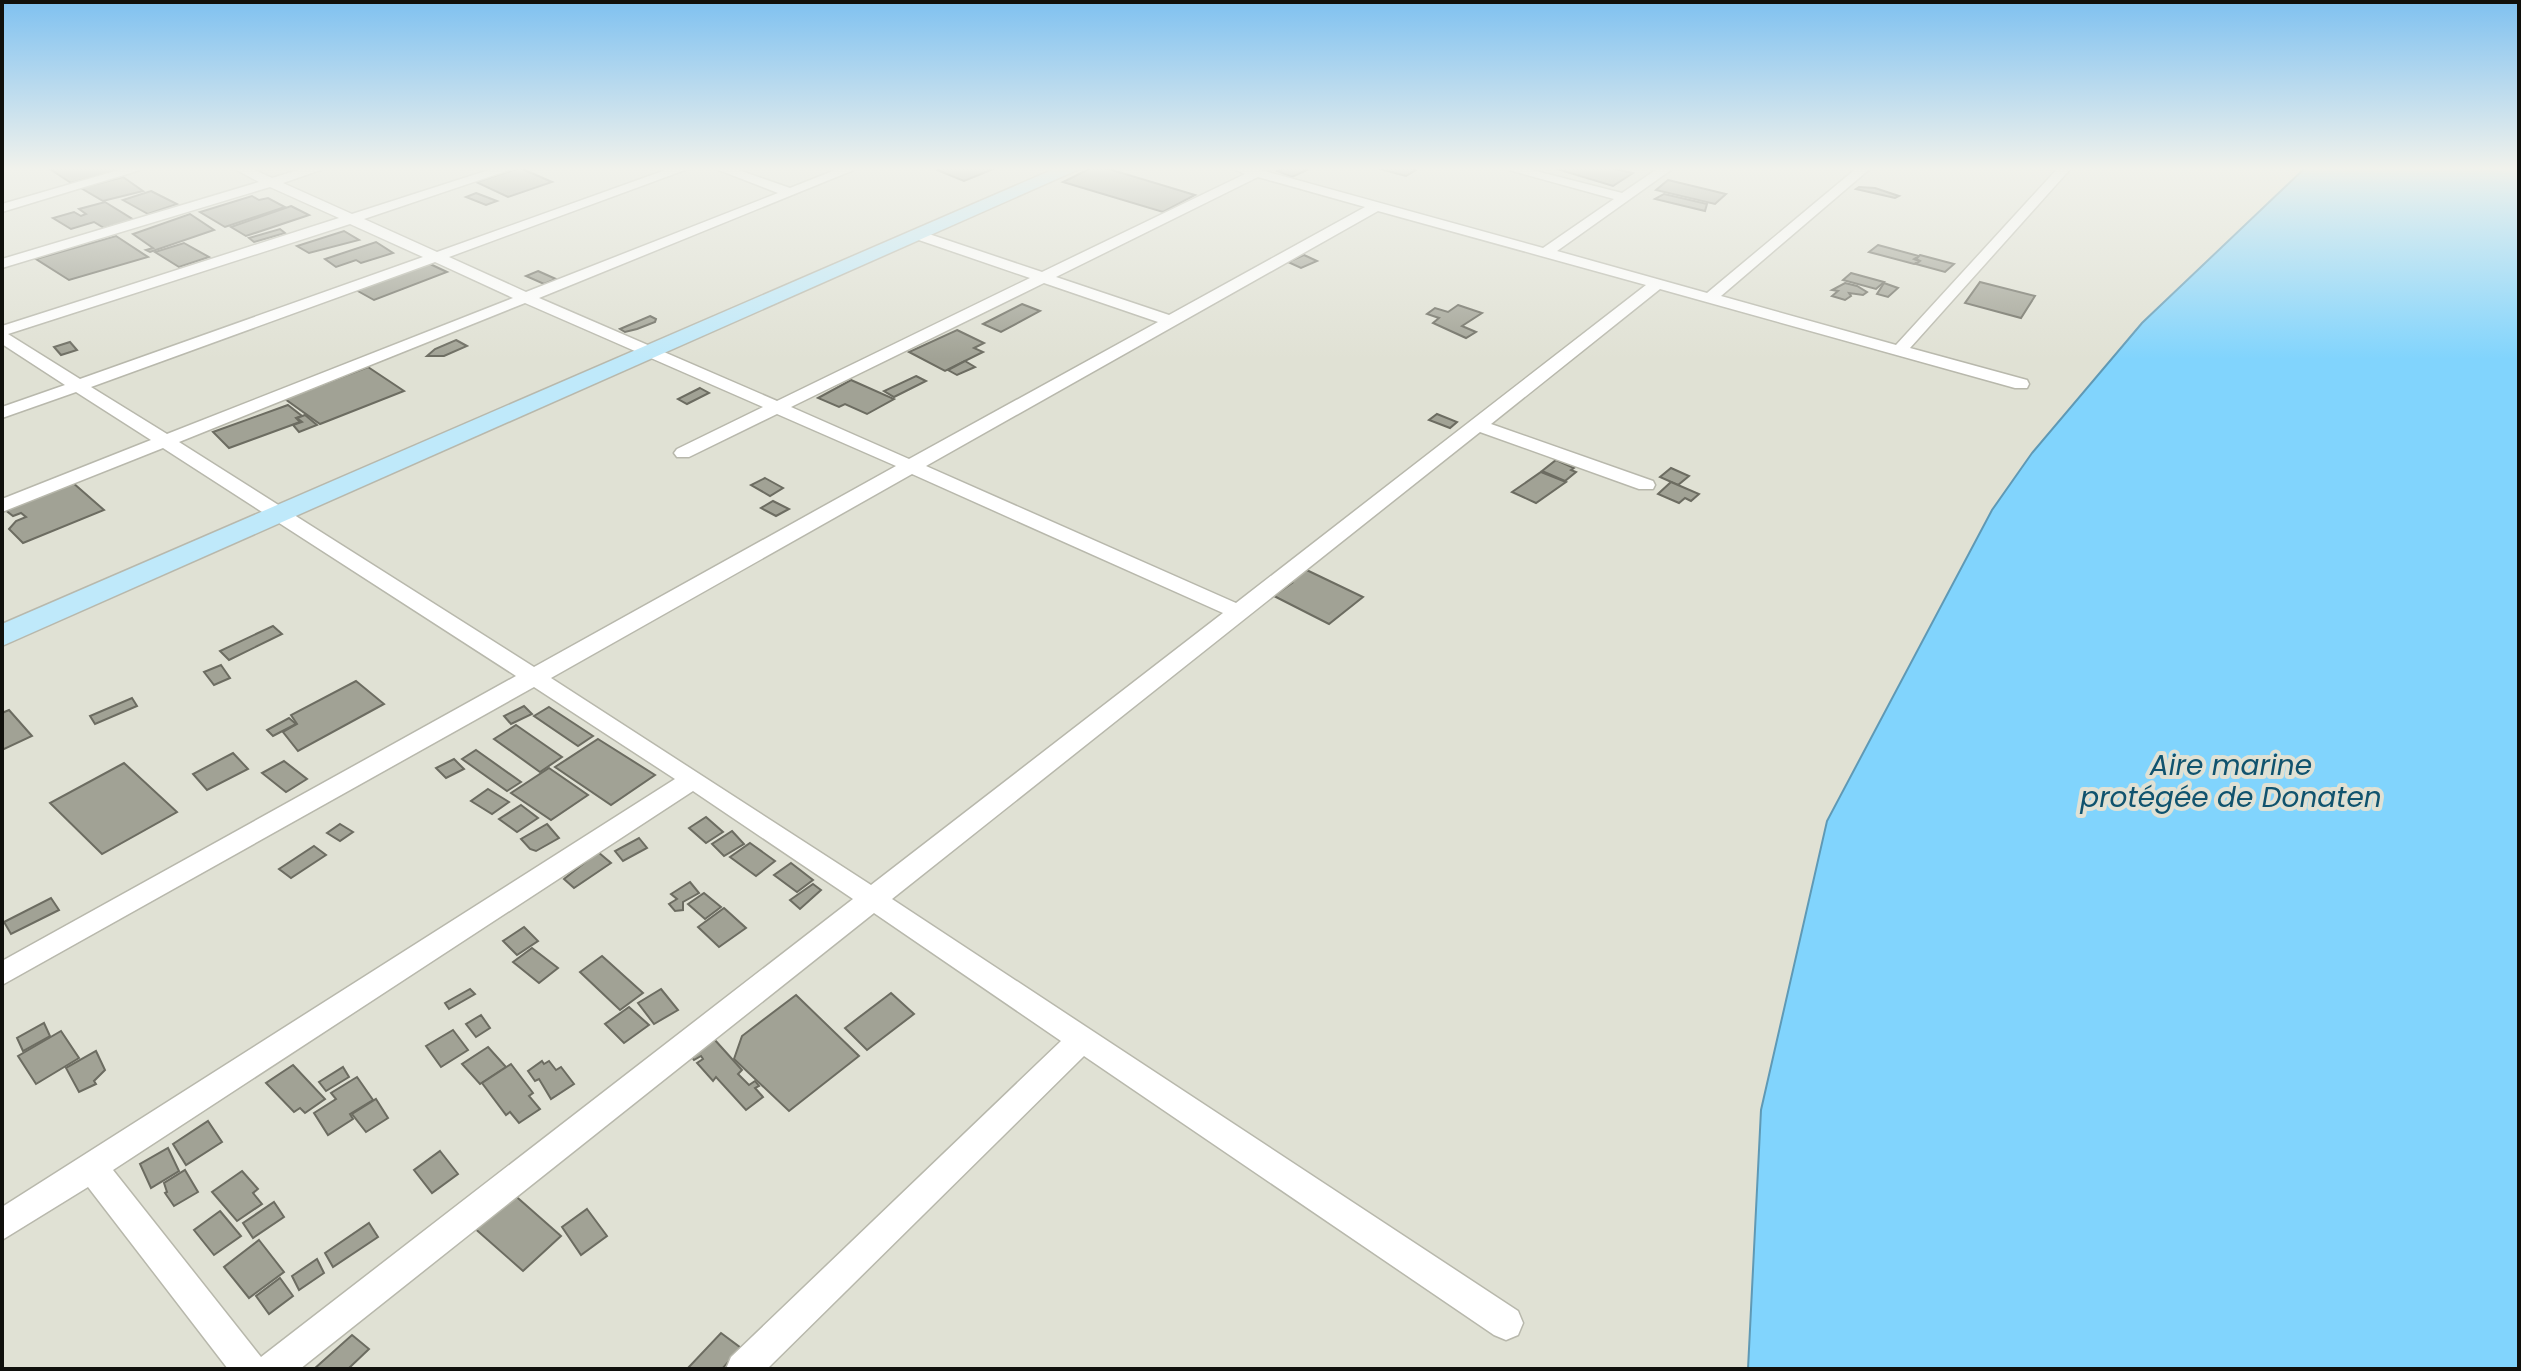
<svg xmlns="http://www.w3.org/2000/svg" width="2521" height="1371" font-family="Poppins,sans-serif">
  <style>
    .water { fill: #81d4fd; stroke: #5f99b5; stroke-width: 2 }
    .building { fill: #a1a295; stroke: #6c6c61; stroke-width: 2 }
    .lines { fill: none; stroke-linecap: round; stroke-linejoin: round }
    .street-casing { stroke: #b8b8ac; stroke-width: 3 }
    .secondary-casing { stroke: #b8b8ac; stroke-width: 3 }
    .street { fill: #fff; fill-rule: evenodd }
    .secondary { fill: #bfe9fa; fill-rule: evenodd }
    .labels { text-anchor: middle; stroke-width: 8; stroke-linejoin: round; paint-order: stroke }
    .water-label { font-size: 28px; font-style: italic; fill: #10536e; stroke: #e0e1d4 }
  </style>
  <rect width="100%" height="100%" fill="#e0e1d4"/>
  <!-- water -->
  <polygon class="water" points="2306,167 2519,167 2519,1369 1748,1369 1761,1110 1827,821 1992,510 2032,453 2142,323"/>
  <!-- building -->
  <g class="building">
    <polygon points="47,167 119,167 121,169 71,183"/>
    <polygon points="945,167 998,167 964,181 937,170"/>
    <polygon points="1093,167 1102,167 1195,195 1163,212 1063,182"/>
    <polygon points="1286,167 1313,167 1292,177 1277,171"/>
    <polygon points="1405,167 1416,170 1406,176 1376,168"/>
    <polygon points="1561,167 1606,167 1633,173 1613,186 1557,169"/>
    <polygon points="520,168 552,182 508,197 476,182"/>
    <polygon points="123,177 143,191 103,201 81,188"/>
    <polygon points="1668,180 1726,194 1715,204 1656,190"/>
    <polygon points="1859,187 1875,188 1899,196 1895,198 1856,189"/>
    <polygon points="151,191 177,204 148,214 123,200"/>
    <polygon points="476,193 497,201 486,205 466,197"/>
    <polygon points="1664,194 1707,204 1705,211 1655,199"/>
    <polygon points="252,196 259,200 268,198 285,207 225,227 200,212"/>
    <polygon points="105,202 134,220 104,228 94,222 71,229 53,218 74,212 81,216 86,214 79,209"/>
    <polygon points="291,206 309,215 246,236 231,227"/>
    <polygon points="190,214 214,230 150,252 146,250 153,248 133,234"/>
    <polygon points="280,229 285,233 254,242 249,238"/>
    <polygon points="344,231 359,240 309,253 297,246"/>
    <polygon points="116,236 148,257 69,280 36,259"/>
    <polygon points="376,242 393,253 361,263 356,260 336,267 325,259"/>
    <polygon points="184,243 209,257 179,267 155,252"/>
    <polygon points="1878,245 1919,256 1914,259 1919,261 1914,264 1869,252"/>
    <polygon points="1304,255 1317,261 1301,268 1288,262"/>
    <polygon points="1920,255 1954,264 1945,272 1916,264 1920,261 1916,259"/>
    <polygon points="428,263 447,272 374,300 356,290"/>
    <polygon points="538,271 556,279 544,284 526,276"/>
    <polygon points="1851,273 1884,282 1876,289 1843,280"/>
    <polygon points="1980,282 2035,296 2021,318 1965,303"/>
    <polygon points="1845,283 1857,286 1867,292 1863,295 1849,293 1851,296 1845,300 1832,296 1838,291 1832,290"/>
    <polygon points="1884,283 1898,288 1888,297 1877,294"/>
    <polygon points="1022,304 1040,311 1001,332 983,324"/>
    <polygon points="1458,305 1482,313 1462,326 1476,332 1466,338 1433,323 1439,318 1427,314 1435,308 1448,312"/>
    <polygon points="650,316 656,319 655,322 637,329 625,332 620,329"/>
    <polygon points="957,330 984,343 974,348 983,352 945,371 909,352"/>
    <polygon points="456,340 467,346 444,356 427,356 435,349"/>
    <polygon points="70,342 77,350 61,355 54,347"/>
    <polygon points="965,361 975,367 957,375 948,370"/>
    <polygon points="368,367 404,391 320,424 285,399"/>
    <polygon points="916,376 926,381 894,397 884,391"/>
    <polygon points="851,380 894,399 867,414 845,404 839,407 818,398"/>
    <polygon points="700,388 709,393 687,404 678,399"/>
    <polygon points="288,405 302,416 296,418 300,422 229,448 213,432"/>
    <polygon points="1437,414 1457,422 1450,428 1429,420"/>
    <polygon points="305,415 317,425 299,432 293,425 302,422 297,418"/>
    <polygon points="1556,460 1574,468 1571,470 1576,472 1565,481 1542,471"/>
    <polygon points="1671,468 1689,476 1678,485 1660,477"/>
    <polygon points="1541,472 1566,482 1536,503 1512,492"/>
    <polygon points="765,478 783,488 770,496 751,485"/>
    <polygon points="72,482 104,510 23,543 9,529 16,521 26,517 21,513 13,516 4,509"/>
    <polygon points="1671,482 1699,494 1691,501 1685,498 1679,503 1658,494"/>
    <polygon points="773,501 789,509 776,516 761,508"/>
    <polygon points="1294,564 1363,597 1329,624 1274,596 1292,583 1277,576"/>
    <polygon points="273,626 282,634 229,660 220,651"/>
    <polygon points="221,665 230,678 214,685 204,672"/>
    <polygon points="356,681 384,704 298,751 283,732 297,724 291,715"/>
    <polygon points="132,698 137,706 95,724 90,716"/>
    <polygon points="524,706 532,714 511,724 504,716"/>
    <polygon points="549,707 593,736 578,746 534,716"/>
    <polygon points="9,710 32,736 2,750 2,713"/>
    <polygon points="289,718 296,724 273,736 267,730"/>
    <polygon points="516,725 562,757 540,772 494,739"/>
    <polygon points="598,739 655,775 611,805 555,767"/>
    <polygon points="476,750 521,782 507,791 462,759"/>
    <polygon points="233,753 248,769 207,790 193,774"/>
    <polygon points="454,759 464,769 446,778 436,768"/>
    <polygon points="284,761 307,779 286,792 262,773"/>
    <polygon points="124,763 177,812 102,854 50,803"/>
    <polygon points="549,768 588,795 551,820 511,793"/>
    <polygon points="488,789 509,802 492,814 471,801"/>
    <polygon points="521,805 538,818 517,832 499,819"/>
    <polygon points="706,817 723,832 706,843 689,828"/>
    <polygon points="340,824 353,832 340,841 327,833"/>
    <polygon points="547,824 559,838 536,851 530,849 521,839"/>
    <polygon points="732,831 744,844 724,856 712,844"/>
    <polygon points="639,838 647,848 623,861 615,851"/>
    <polygon points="750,843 775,861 756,876 730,857"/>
    <polygon points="314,846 326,855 291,878 279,869"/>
    <polygon points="598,852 611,863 574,888 564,879"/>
    <polygon points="791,863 813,880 797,892 774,875"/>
    <polygon points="690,882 699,893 683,902 683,910 675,911 669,904 677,899 671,894"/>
    <polygon points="813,884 821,890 800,909 790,900"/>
    <polygon points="704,893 721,907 705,919 688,904"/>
    <polygon points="51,898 59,910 11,934 4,922"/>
    <polygon points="724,908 746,928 719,947 698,927"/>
    <polygon points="524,927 538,941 517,955 503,941"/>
    <polygon points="532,948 558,968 539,983 513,962"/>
    <polygon points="602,956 643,993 620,1010 580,972"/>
    <polygon points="470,989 475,994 449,1009 445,1003"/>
    <polygon points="661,989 678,1010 654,1024 638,1003"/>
    <polygon points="891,993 914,1014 867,1050 845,1028"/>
    <polygon points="796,995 859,1056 789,1111 734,1059 742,1036"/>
    <polygon points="629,1007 649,1025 624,1043 605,1024"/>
    <polygon points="481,1015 490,1028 476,1037 466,1024"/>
    <polygon points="44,1023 50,1036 23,1051 17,1038"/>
    <polygon points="453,1030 468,1050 441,1067 426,1046"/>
    <polygon points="61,1031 79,1058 36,1084 18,1056"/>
    <polygon points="714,1039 742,1070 738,1074 749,1085 755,1081 759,1086 755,1088 763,1097 746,1110 716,1077 713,1081 697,1063 703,1059 701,1056 694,1060 691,1056"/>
    <polygon points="488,1047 506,1067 480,1084 462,1064"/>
    <polygon points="96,1051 105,1070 94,1081 96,1084 79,1092 66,1068"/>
    <polygon points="542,1061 544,1064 549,1061 556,1070 561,1067 574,1084 551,1099 539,1079 535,1081 528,1071"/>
    <polygon points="511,1064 533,1093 529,1096 540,1109 519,1123 510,1112 506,1115 482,1083"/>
    <polygon points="293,1065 325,1099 305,1113 300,1108 294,1112 266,1083"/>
    <polygon points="343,1067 349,1077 326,1091 319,1082"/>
    <polygon points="357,1077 373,1100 350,1114 353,1119 328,1135 314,1113 336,1099 331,1093"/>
    <polygon points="376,1099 388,1118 366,1132 352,1114"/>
    <polygon points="208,1121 222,1142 186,1165 173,1144"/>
    <polygon points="168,1148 179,1171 151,1188 140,1164"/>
    <polygon points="440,1151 458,1174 432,1193 414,1170"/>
    <polygon points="185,1170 198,1192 174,1206 165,1193 167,1192 164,1183"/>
    <polygon points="242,1171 258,1189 253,1193 262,1204 237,1221 212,1192"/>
    <polygon points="511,1192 561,1236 523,1271 472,1226"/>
    <polygon points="274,1202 284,1217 253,1238 243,1223"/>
    <polygon points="587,1209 607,1236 581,1255 562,1227"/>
    <polygon points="220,1211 241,1236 214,1255 194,1230"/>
    <polygon points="369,1223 378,1237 333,1267 325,1253"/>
    <polygon points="259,1240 284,1272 249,1298 224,1267"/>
    <polygon points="317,1259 324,1273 299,1290 292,1276"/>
    <polygon points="280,1278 293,1296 269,1314 256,1296"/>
    <polygon points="721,1333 741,1348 722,1369 687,1369"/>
    <polygon points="352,1335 369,1349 348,1369 314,1369"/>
  </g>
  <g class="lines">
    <!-- street casing -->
    <g class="street-casing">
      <g id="street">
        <polygon points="129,167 150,167 2,212 2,204"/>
        <path d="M231,167H248L272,178L308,167H329L283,183L352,214L498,167H518L364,219L437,252L674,167H693L449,257L526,292L778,193L711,167H730L790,188L843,167H861L539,298L777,401L1030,278L913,238V232H923L1042,272L1245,174L1229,167H1250L1543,248L1614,199L1498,167H1520L1622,193L1660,167H1675L1557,251L1707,293L1858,167H1872L1721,296L1896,345L2059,167H2072L1910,348L2027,380L2029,384L2027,388H2015L1660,289L1491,424L1653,481L1655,485L1653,489H1639L1480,432L892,899L1518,1311L1523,1323L1518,1335L1506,1340L1494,1335L1084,1056L767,1369H726L731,1357L1061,1041L874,913L300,1369H228L88,1187L2,1240V1207L675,779L534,687L2,985V961L516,676L163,448L2,512V499L151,440L76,392L2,418V407L65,385L2,344V326L339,218L270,187L2,268V259L259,182ZM1258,177L1365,207L1169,315L1056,277ZM1378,211L1646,285L1236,603L926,466ZM350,224L423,257L80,379L8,334ZM435,262L513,298L167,434L91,387ZM1044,283L1158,322L909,459L791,407ZM525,303L763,407L677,449L674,453L677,457H689L777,414L896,466L534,667L179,442ZM912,474L1223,613L871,885L551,678ZM693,791L853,899L261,1357L113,1170Z"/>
      </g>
    </g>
    <!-- secondary casing -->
    <g class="secondary-casing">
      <polygon id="secondary" points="1059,167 1084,167 2,646 2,624"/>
    </g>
    <!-- street -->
    <use href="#street" class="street"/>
    <!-- secondary -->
    <use href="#secondary" class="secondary"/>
  </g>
  <!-- sky -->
  <linearGradient id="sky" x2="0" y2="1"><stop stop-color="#7fc1f0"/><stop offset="0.47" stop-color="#f1f2ec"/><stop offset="1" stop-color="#f1f2ec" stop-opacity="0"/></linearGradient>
  <rect width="2521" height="359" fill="url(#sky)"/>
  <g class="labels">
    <!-- water labels -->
    <g class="water-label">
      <text x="2231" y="775">Aire marine<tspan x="2231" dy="32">protégée de Donaten</tspan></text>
    </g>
  </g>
  <!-- border -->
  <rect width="2521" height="1371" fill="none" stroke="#10100c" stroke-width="8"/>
</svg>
